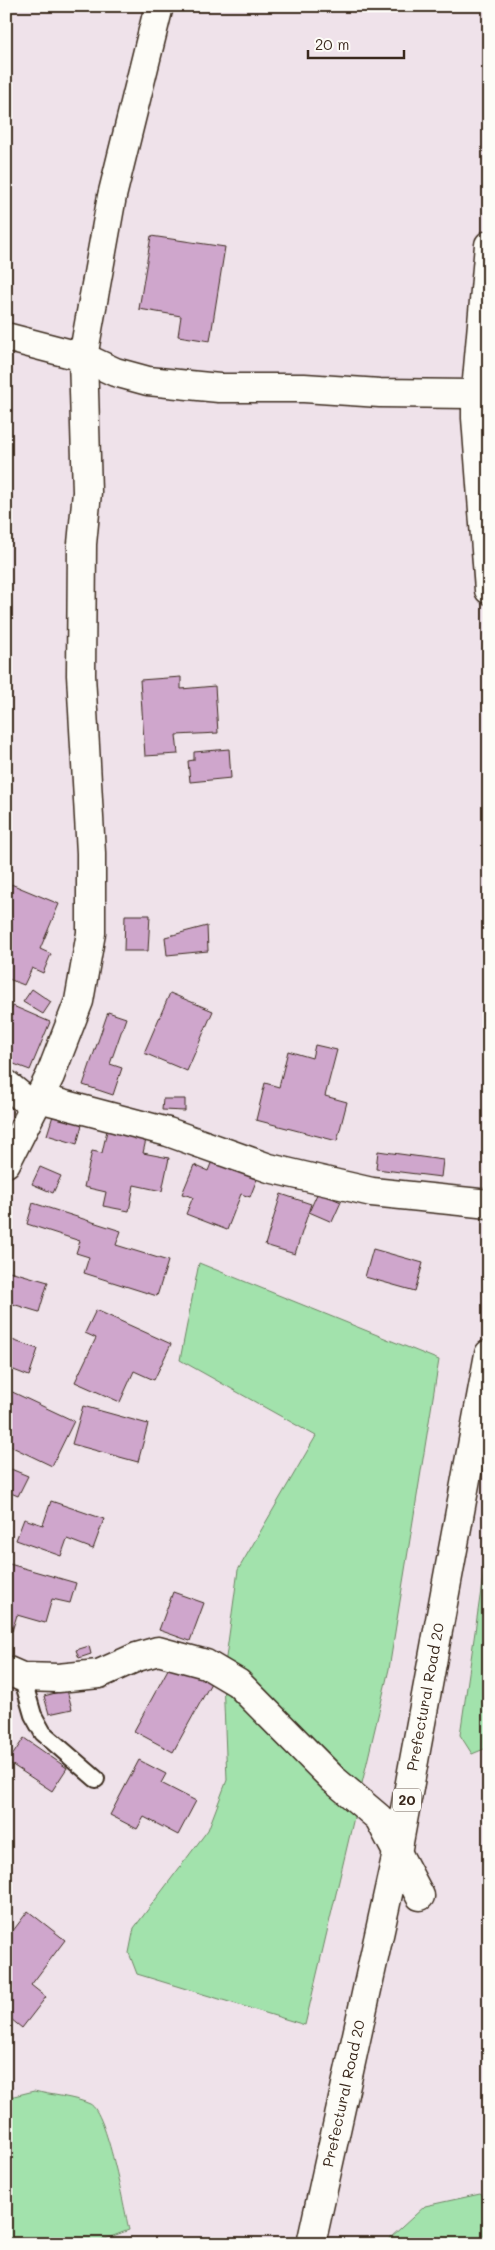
<svg xmlns="http://www.w3.org/2000/svg" width="495" height="2250" font-family="Mali,sans-serif">
  <style>
    .green { fill: #a2e2ac; stroke: #6e8665 }
    .building { fill: #cfa6cc; stroke: #3b2a1e }
    .lines { fill: none; stroke-linecap: round; stroke-linejoin: round }
    .lane-casing { stroke: #3b2a1e; stroke-width: 20 }
    .street-casing { stroke: #3b2a1e; stroke-width: 31 }
    .secondary-casing { stroke: #3b2a1e; stroke-width: 31 }
    .primary-casing { stroke: #3b2a1e; stroke-width: 31 }
    .lane { stroke: #fdfcf7; stroke-width: 16 }
    .street { stroke: #fdfcf7; stroke-width: 28 }
    .secondary { stroke: #fdfcf7; stroke-width: 28 }
    .primary { stroke: #fdfcf7; stroke-width: 28 }
    .labels { text-anchor: middle; stroke-width: 4; stroke-linejoin: round; paint-order: stroke }
    .shield { fill: #fdfcf7; stroke: #75695f; stroke-width: 1 }
    .shield-label { font-size: 14px; font-weight: bold; fill: #3b2a1e }
    .street-label { font-size: 15px; fill: #3b2a1e; stroke: #fdfcf7 }
  </style>
  <rect width="100%" height="100%" fill="#efe2ea"/>
  <filter id="ink" filterUnits="userSpaceOnUse"><feTurbulence type="fractalNoise" baseFrequency=".02" numOctaves="2"/><feDisplacementMap in="SourceGraphic" scale="10" xChannelSelector="R" yChannelSelector="G"/><feConvolveMatrix kernelMatrix="1 2 1 2 8 2 1 2 1" color-interpolation-filters="sRGB"/></filter>
  <g filter="url(#ink)">
    <!-- green -->
    <g class="green">
      <polygon points="199,1263 439,1360 389,1669 305,2025 137,1974 129,1953 134,1928 208,1830 227,1780 223,1679 238,1570 316,1436 180,1360"/>
      <polygon points="489,1535 489,1747 472,1754 460,1735"/>
      <path d="M34,2091C50,2095 75,2097 90,2104C107,2112 124,2208 129,2230L92,2244H6V2098Z"/>
      <polygon points="480,2194 489,2199 489,2244 387,2244 390,2238 425,2206"/>
    </g>
    <!-- building -->
    <g class="building">
      <polygon points="151,236 225,247 210,341 178,336 181,316 139,309"/>
      <polygon points="181,677 181,689 215,686 218,733 176,735 178,754 145,756 140,680"/>
      <polygon points="229,749 231,778 190,782 188,761 194,760 194,752"/>
      <polygon points="11,884 59,904 40,949 51,954 43,973 32,968 24,985 6,978 6,895"/>
      <polygon points="125,915 150,915 148,951 124,951"/>
      <polygon points="207,926 208,951 167,955 165,937"/>
      <polygon points="32,989 51,1002 43,1014 23,1002"/>
      <polygon points="170,993 213,1011 187,1071 144,1053"/>
      <polygon points="13,1006 50,1022 30,1070 6,1061 6,1022"/>
      <polygon points="108,1012 126,1018 110,1064 122,1068 113,1095 83,1085"/>
      <polygon points="315,1045 337,1050 325,1096 347,1102 337,1141 256,1120 265,1083 279,1087 288,1051 312,1058"/>
      <polygon points="163,1099 185,1099 185,1111 162,1110"/>
      <polygon points="55,1109 84,1117 77,1144 47,1135"/>
      <polygon points="108,1126 147,1135 143,1153 169,1158 162,1191 134,1185 129,1211 103,1206 106,1192 84,1187 92,1151 102,1153"/>
      <polygon points="378,1151 443,1160 441,1177 376,1169"/>
      <polygon points="212,1161 257,1179 250,1197 241,1194 227,1230 186,1214 193,1197 182,1194 194,1165 208,1171"/>
      <polygon points="40,1167 61,1176 53,1193 32,1184"/>
      <polygon points="318,1192 341,1202 332,1222 309,1212"/>
      <polygon points="281,1194 311,1204 295,1254 265,1245"/>
      <polygon points="33,1203 121,1231 116,1245 168,1261 157,1296 84,1273 89,1257 76,1253 80,1241 27,1224"/>
      <polygon points="373,1249 423,1263 415,1291 365,1277"/>
      <polygon points="6,1270 48,1282 39,1312 6,1302"/>
      <polygon points="96,1310 171,1344 154,1380 134,1371 120,1402 75,1382 96,1338 85,1333"/>
      <polygon points="6,1338 38,1349 29,1376 6,1367"/>
      <polygon points="6,1389 74,1421 52,1466 6,1444 6,1410 9,1404 6,1402"/>
      <polygon points="83,1406 148,1424 138,1462 72,1444"/>
      <polygon points="6,1467 28,1476 18,1496 6,1491"/>
      <polygon points="51,1501 104,1519 93,1549 67,1539 61,1556 16,1540 24,1519 43,1525"/>
      <polygon points="6,1563 76,1583 70,1603 52,1599 45,1623 17,1615 12,1631 6,1629"/>
      <polygon points="173,1592 204,1603 190,1641 159,1630"/>
      <polygon points="89,1646 91,1654 79,1658 76,1650"/>
      <polygon points="172,1662 211,1683 173,1752 134,1731"/>
      <polygon points="67,1690 72,1709 49,1714 44,1696"/>
      <polygon points="24,1738 67,1768 52,1791 8,1762"/>
      <polygon points="139,1760 166,1774 161,1783 196,1801 178,1835 144,1817 137,1829 110,1815"/>
      <polygon points="28,1911 65,1940 31,1985 46,1997 22,2028 6,2015 6,1940"/>
    </g>
    <g class="lines">
      <!-- lane casing -->
      <g class="lane-casing">
        <polyline id="lane" points="22,1677 33,1715 43,1733 96,1779"/>
      </g>
      <!-- street casing -->
      <g class="street-casing">
        <g id="street">
          <polyline points="6,337 83,357 115,372 148,381 219,388 304,388 380,393 470,394 489,388"/>
          <polyline points="6,1084 34,1107"/>
          <polyline points="39,1098 168,1132 269,1168 337,1184 372,1192 489,1204"/>
          <polyline points="6,1670 22,1677 58,1678 99,1674 137,1657 158,1651 206,1664 238,1683 333,1779 379,1818 420,1896"/>
        </g>
      </g>
      <!-- secondary casing -->
      <g class="secondary-casing">
        <polyline id="secondary" points="6,1163 50,1076 79,1001 91,933 91,853 81,675 82,544 87,492 83,357 112,196 159,6"/>
      </g>
      <!-- primary casing -->
      <g class="primary-casing">
        <g id="primary">
          <polyline points="489,245 476,391 476,418 489,590"/>
          <path id="s1" d="M311,2244L397,1853L489,1354"/>
        </g>
      </g>
      <!-- lane -->
      <use href="#lane" class="lane"/>
      <!-- street -->
      <use href="#street" class="street"/>
      <!-- secondary -->
      <use href="#secondary" class="secondary"/>
      <!-- primary -->
      <use href="#primary" class="primary"/>
    </g>
  </g>
  <g class="labels">
    <!-- shield labels -->
    <rect class="shield" x="393" y="1788.5" width="28" height="23" rx="4"/>
    <g class="shield-label">
      <text x="407" y="1805">20</text>
    </g>
    <!-- street labels -->
    <g class="street-label">
      <text dy="5" stroke="none"><textPath href="#s1" startOffset="559">Prefectural Road 20</textPath></text>
      <text dy="5" stroke="none"><textPath href="#s1" startOffset="154">Prefectural Road 20</textPath></text>
    </g>
  </g>
  <!-- margin -->
  <rect width="495" height="2250" fill="none" stroke="#fdfcf7" stroke-width="25"/>
  <rect x="12" y="12" width="470" height="2225" fill="none" stroke="#3b2a1e" stroke-width="2" filter="url(#ink)"/>
  <!-- scale -->
  <path d="M308 50v8h96v-8" fill="none" stroke="#3b2a1e" stroke-width="2.5"/>
  <text x="315" y="50" font-size="15" fill="#3b2a1e" stroke="#fdfcf7" stroke-width="4" paint-order="stroke">20 m</text>
</svg>
